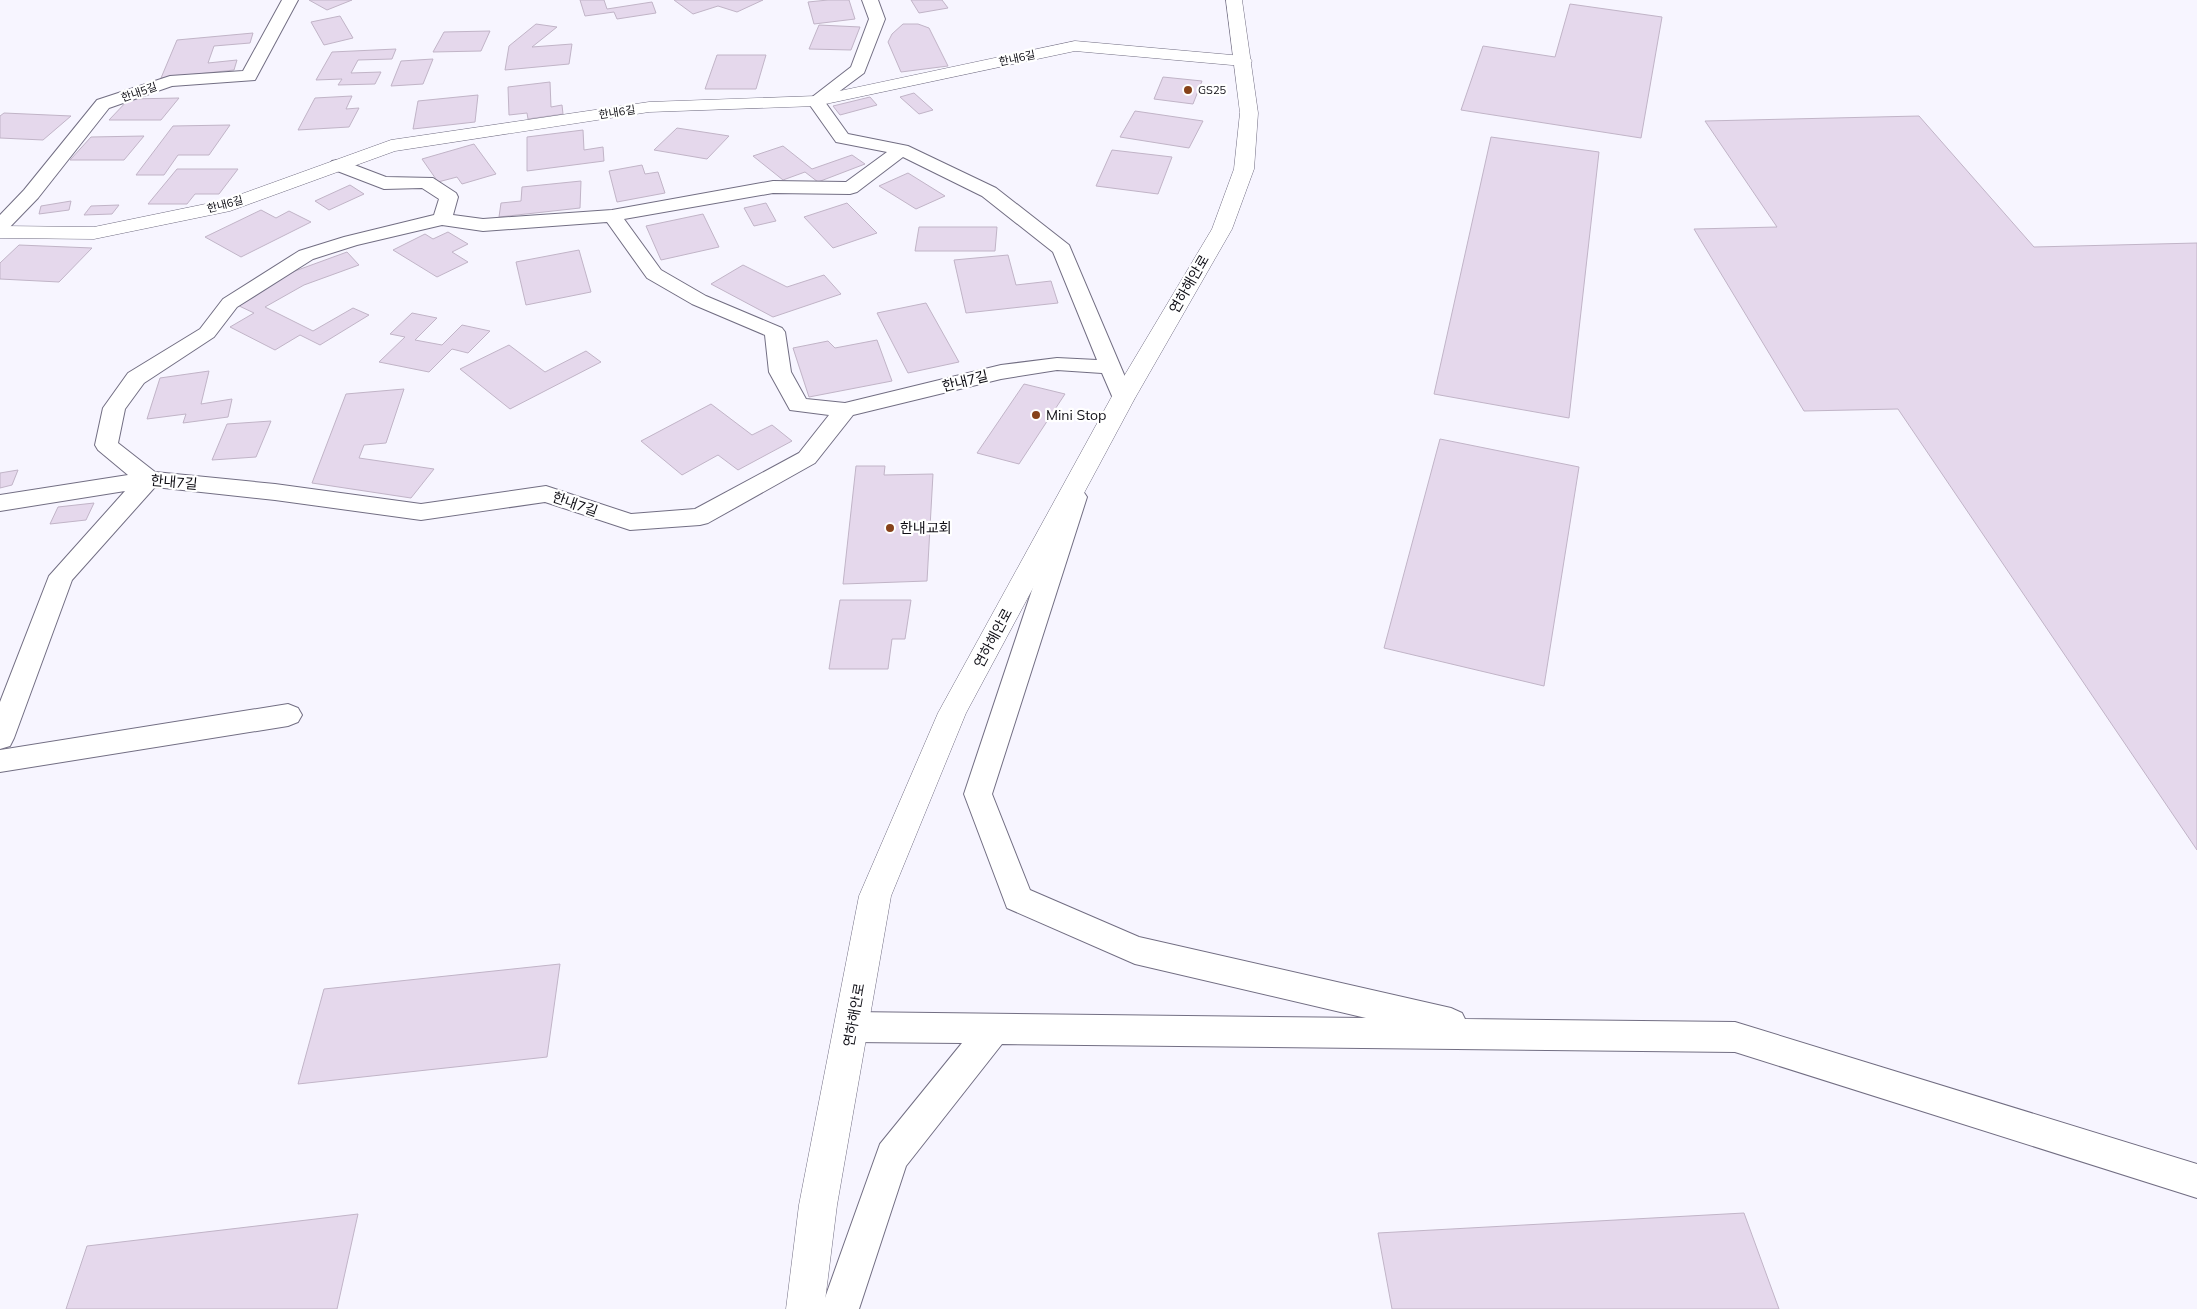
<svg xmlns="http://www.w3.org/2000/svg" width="2197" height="1309" font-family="Mulish,'Noto Sans KR',sans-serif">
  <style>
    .building { fill: #e5d8ec; stroke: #c1b4c7 }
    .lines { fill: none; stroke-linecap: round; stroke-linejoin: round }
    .lane-casing { stroke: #726e83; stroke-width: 2 }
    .street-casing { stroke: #726e83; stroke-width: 1 }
    .secondary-casing { stroke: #726e83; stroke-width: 1 }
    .lane { fill: #fff; fill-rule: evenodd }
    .street { fill: #fff; fill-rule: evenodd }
    .secondary { fill: #fff; fill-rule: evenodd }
    .poi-dot { fill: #87421a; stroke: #fff; stroke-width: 2 }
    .labels { text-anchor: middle; stroke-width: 4.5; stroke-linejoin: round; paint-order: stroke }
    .far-street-label { font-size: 11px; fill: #0f0e15; stroke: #fff }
    .far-poi-label { font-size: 11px; fill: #0f0e15; stroke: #fff; text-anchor: start }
    .street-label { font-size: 14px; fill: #0f0e15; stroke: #fff }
    .poi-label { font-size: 14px; fill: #0f0e15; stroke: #fff; text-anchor: start }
  </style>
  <rect width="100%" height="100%" fill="#f7f5ff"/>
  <!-- building -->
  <g class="building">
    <polygon points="309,0 352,0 327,10"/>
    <polygon points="580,0 604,0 607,9 652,2 656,13 617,19 614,12 585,16"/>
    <polygon points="674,0 763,0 737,12 718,6 693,14"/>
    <polygon points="828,0 849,0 855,19 814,24 808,2"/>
    <polygon points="911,0 942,0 948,8 919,13"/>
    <polygon points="1570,4 1662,17 1641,138 1461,110 1483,46 1555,57"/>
    <polygon points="340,16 353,38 324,45 311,22"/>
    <polygon points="536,24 557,27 532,47 572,44 569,64 505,70 509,46"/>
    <polygon points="903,24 918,24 929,28 948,66 901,72 888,42 892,34"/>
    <polygon points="819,25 860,27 851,50 809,49"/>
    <polygon points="490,31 481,51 433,52 444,32"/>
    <polygon points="253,33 250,43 214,46 208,63 237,60 234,70 161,78 177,40"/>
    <polygon points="396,49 392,59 358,60 351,73 381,72 375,84 338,85 342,79 316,80 332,52"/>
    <polygon points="717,55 766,55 756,89 705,89"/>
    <polygon points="433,59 423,84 391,86 401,61"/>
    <polygon points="1163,77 1202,81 1193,104 1154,99"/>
    <polygon points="550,82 551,107 562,105 563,114 528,119 527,113 509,115 508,87"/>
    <polygon points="914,93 933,110 919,114 900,97"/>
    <polygon points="478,95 475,122 413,129 418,101"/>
    <polygon points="352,96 346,109 359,108 349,127 298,130 315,98"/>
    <polygon points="870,97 877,105 840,115 833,106"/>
    <polygon points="179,98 161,120 109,120 129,99"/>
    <polygon points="1135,111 1203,121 1189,148 1120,137"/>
    <polygon points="4,113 71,116 43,140 0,138 0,116"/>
    <polygon points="1919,116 2034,247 2197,243 2197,850 1898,409 1804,411 1694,229 1777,227 1705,121"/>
    <polygon points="230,125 209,155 178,155 164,175 136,175 173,126"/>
    <polygon points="677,128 729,136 707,159 654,150"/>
    <polygon points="583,130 584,150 603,147 604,161 527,171 527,137"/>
    <polygon points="144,136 124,160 70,160 91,137"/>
    <polygon points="1491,137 1599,152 1569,418 1434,394"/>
    <polygon points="474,144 496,174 462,184 457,177 438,182 422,159"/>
    <polygon points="783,146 812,169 852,155 865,164 818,182 805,172 783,180 753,156"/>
    <polygon points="1112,150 1172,157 1158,194 1096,186"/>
    <polygon points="642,165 645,174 658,172 665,193 617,202 609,171"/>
    <polygon points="177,169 238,169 219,194 195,194 187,204 148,204"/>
    <polygon points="908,173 945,196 916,209 879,186"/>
    <polygon points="581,181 580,208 499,217 501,203 521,201 522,187"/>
    <polygon points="350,185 364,194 329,210 315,201"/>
    <polygon points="71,201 69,210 39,214 41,206"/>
    <polygon points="766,203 776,221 754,226 744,208"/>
    <polygon points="847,203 877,233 833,248 804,217"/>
    <polygon points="119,205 112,214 84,215 91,206"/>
    <polygon points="261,210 276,218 289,211 311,222 241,257 205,237"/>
    <polygon points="703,214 719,247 661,260 646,226"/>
    <polygon points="919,227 997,227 995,251 915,251"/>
    <polygon points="448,232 468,244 452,252 468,262 437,277 393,250 425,234 433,239"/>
    <polygon points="19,245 92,248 59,282 0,279 0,263"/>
    <polygon points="579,250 591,292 526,305 516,262"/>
    <polygon points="347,252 359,265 304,285 265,307 313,331 353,308 369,315 320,345 300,335 275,350 230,327 254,313 235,304 295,271"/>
    <polygon points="1008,255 1016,285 1051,281 1058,303 966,313 954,260"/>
    <polygon points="743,265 787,287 824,275 841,294 773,317 711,284"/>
    <polygon points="926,303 959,362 908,373 877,313"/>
    <polygon points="412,313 437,318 415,340 442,345 462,325 490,331 468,353 452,349 429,372 379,362 405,337 390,334"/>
    <polygon points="877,340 892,381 809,397 793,348 828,341 835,348"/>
    <polygon points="509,345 545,372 586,351 601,362 510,409 460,369"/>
    <polygon points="209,371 201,404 232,399 228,417 183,423 186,414 147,419 160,378"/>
    <polygon points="1024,384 1065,394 1019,464 977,453"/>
    <polygon points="404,389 386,443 364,445 359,458 434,469 411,498 312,483 346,394"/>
    <polygon points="711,404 752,435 772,425 792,441 738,470 718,455 682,475 641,441"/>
    <polygon points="271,421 256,457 212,460 227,424"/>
    <polygon points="1440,439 1579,467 1544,686 1384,648"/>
    <polygon points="856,466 885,466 884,475 933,474 927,581 843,584"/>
    <polygon points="18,470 12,485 0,488 0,473"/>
    <polygon points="94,503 86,520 50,524 58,507"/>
    <polygon points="840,600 911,600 905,639 892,639 888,669 829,669"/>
    <polygon points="560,964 547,1057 298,1084 324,989"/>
    <polygon points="1744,1213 1779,1309 1392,1309 1378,1233"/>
    <polygon points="358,1214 337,1309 66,1309 87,1246"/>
  </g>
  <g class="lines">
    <!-- lane casing -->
    <g class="lane-casing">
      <g id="lane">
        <polygon points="282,0 298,0 255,80 172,86 109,108 38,198 7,230 0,232 0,215 24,190 97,100 170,76 243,71"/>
        <path d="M862,0H878L885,19L864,73L825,102L848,134L908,146L996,188L1069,245L1134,398L1131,403L1123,405L1115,403L1102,373L1057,370L1001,379L853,415L815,463L708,523L700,525L630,530L545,502L421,520L275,500L155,487L72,580L14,738L10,746L0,749V702L49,576L125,491L0,511V495L128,475L98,450L95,445L103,408L128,373L200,329L223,299L299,251L344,237L434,215L439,199L422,188L384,189L332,169L329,165L332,161L338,160L344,161L386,177L433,178L456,193L458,197L453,215L483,219L612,210L773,181L846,182L887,152L836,142L807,101L851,67L869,19ZM903,157L982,196L1053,252L1097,360L1057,358L1001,365L845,403L806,399L791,372L785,332L782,328L706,296L661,270L624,219L773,193L850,194L857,192ZM607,222L647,278L692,304L765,335L769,372L790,410L829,415L799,453L695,509L631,514L546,486L421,504L275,484L155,472L118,443L125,409L144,383L214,337L237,307L313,259L357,245L442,225L483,231Z"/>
        <polygon points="1075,489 1083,491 1087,497 992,794 1030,890 1139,937 1451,1008 1462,1013 1465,1019 1735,1022 2197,1164 2197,1198 1735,1052 1002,1044 906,1166 859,1309 821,1309 880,1144 962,1043 851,1042 840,1038 835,1027 840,1016 851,1012 1366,1018 1135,964 1007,908 964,794 1063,497 1067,491"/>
        <polygon points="288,704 298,708 302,715 298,722 288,726 0,772 0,750"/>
      </g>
    </g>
    <!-- street casing -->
    <g class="street-casing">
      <polygon id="street" points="1075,41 1243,56 1249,57 1252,61 1249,65 1243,66 1075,51 816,106 649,112 395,151 230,211 94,239 0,238 0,226 94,227 225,200 391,140 649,102 816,96"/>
    </g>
    <!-- secondary casing -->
    <g class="secondary-casing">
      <polygon id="secondary" points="1226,0 1242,0 1258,113 1254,169 1232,229 1135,398 966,713 891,896 837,1205 824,1309 786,1309 799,1205 859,896 938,713 1111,398 1212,229 1234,169 1240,113"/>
    </g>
    <!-- lane -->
    <use href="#lane" class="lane"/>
    <!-- street -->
    <use href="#street" class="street"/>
    <!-- secondary -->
    <use href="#secondary" class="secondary"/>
  </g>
  <!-- markers -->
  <g class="poi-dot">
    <circle cx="1188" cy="90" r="5"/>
    <circle cx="1036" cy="415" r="5"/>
    <circle cx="890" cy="528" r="5"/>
  </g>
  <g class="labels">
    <!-- far-street labels -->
    <g class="far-street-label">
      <text transform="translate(1017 58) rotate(-12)" y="4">한내6길</text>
      <text transform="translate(139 92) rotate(-19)" y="4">한내5길</text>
      <text transform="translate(617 112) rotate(-9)" y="4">한내6길</text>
      <text transform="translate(225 204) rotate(-15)" y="4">한내6길</text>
    </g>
    <!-- far-poi labels -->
    <g class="far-poi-label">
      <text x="1198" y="94">GS25</text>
    </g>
    <!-- street labels -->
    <g class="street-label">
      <text transform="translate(1189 284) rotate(-60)" y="5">연하해안로</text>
      <text transform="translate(965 381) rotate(-14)" y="5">한내7길</text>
      <text transform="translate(174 482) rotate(5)" y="5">한내7길</text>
      <text transform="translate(575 504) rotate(19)" y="5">한내7길</text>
      <text transform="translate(993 638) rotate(-62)" y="5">연하해안로</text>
      <text transform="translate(854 1015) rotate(-80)" y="5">연하해안로</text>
    </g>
    <!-- poi labels -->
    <g class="poi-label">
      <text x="1046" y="420">Mini Stop</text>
      <text x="900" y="533">한내교회</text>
    </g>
  </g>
</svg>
